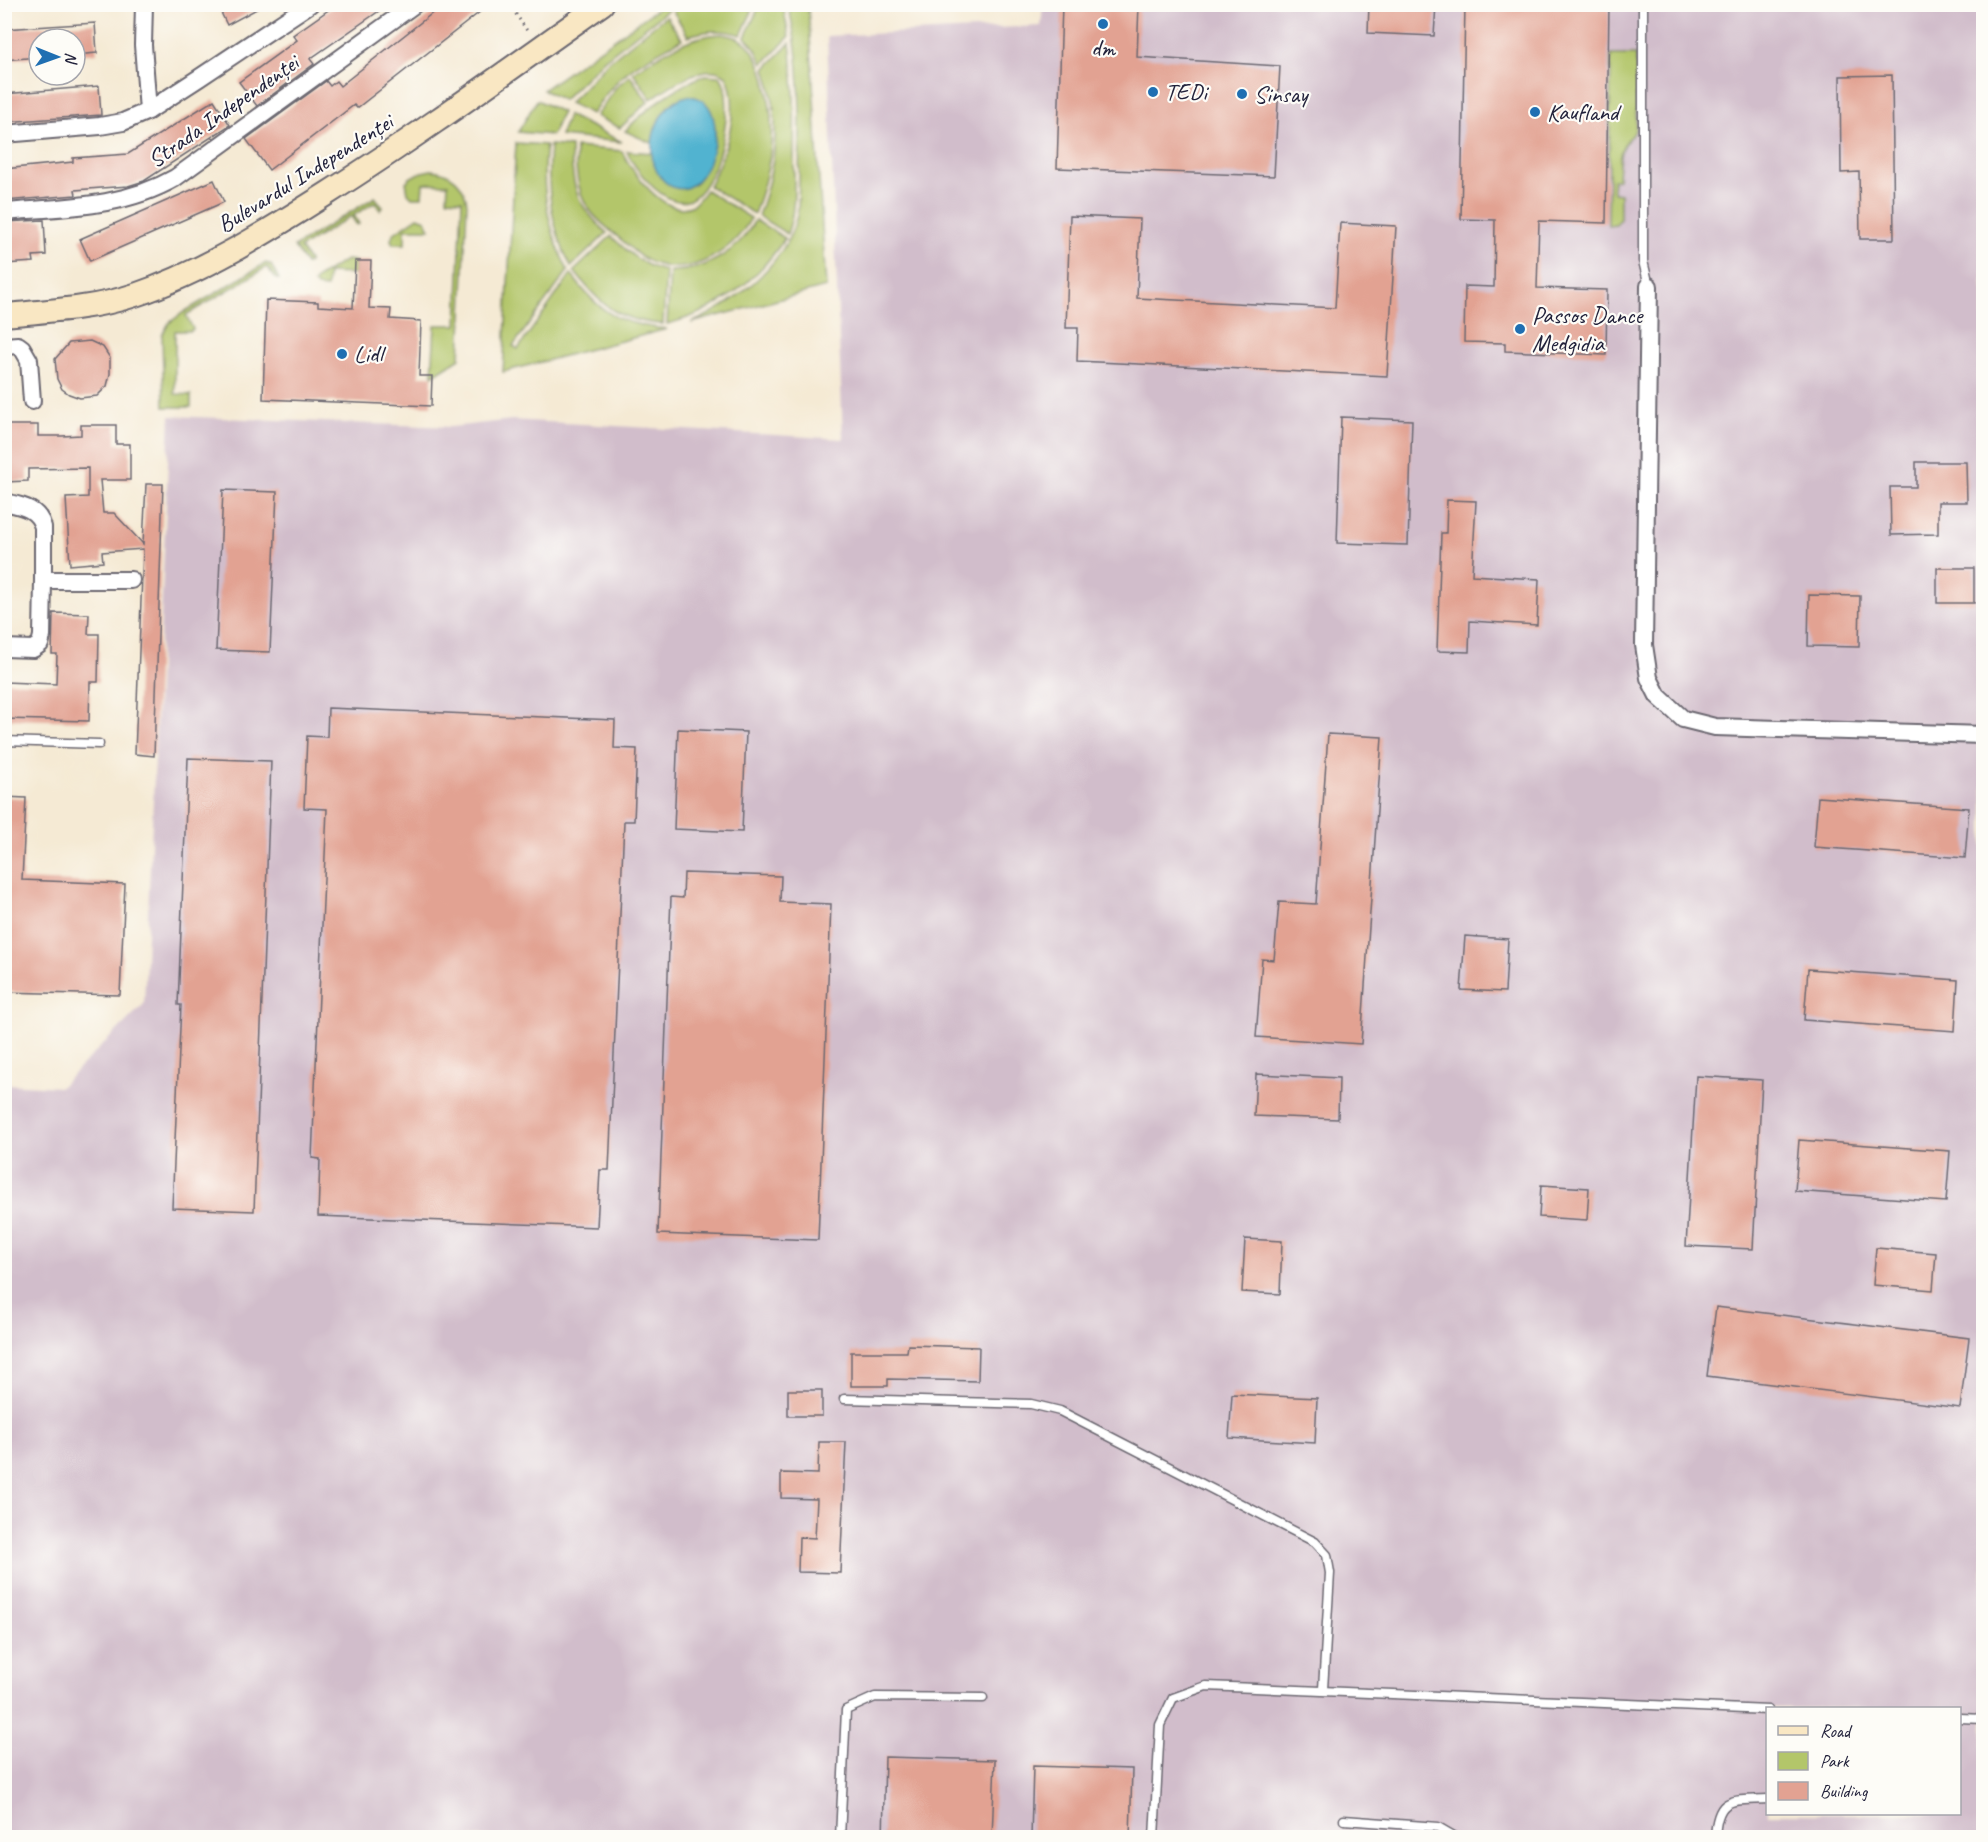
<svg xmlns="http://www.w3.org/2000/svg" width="1988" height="1842" font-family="Caveat,sans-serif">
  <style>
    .industrial { fill: #d1bdcb; fill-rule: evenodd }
    .green { fill: #b3c66a; stroke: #6a7452; stroke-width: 1.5 }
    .water { fill: #51b3d0; stroke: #3a6a86; stroke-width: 1.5 }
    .building { fill: #e2a292 }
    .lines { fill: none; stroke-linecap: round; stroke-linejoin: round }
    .lane-casing { stroke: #6c6871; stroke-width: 11 }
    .street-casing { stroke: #6c6871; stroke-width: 20 }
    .secondary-casing { stroke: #6c6871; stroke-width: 26 }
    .path { stroke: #6c6871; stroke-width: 3; stroke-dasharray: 1.5 4.5; stroke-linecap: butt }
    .lane { stroke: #fff; stroke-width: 8 }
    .street { stroke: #fff; stroke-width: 16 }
    .secondary { stroke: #f9e7c3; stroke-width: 22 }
    .poi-dot { fill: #1f6fb2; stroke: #fdfcf7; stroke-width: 2 }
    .labels { text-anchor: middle; stroke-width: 4.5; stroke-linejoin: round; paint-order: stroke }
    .poi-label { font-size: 24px; fill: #22223b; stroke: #fdfcf7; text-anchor: start }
    .street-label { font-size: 24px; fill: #22223b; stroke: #fdfcf7 }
  </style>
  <rect width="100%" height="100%" fill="#fdfcf7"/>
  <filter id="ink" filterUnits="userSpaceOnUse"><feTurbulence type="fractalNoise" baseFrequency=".0167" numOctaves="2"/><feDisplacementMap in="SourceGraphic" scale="12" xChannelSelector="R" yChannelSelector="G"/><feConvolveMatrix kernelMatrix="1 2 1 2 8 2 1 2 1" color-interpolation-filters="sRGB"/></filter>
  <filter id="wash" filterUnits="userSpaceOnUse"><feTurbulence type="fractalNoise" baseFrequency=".008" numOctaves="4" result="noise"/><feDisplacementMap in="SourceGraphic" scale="24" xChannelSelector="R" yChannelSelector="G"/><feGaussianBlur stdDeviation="1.35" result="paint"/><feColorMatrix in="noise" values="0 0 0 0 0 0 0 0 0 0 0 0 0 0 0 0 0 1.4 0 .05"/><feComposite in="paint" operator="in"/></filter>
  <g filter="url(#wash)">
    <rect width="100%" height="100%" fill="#f5ead4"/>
    <!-- industrial -->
    <path class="industrial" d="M1043,4L1983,5V1837H5L4,1084L60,1087L144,1004L170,416L451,427L512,420L843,439L827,36L1041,26ZM1768,1708H1960V1814H1768Z"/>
    <!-- green -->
    <g class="green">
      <polygon points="664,4 674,5 605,59 563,100 543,90"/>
      <path d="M682,5V4L755,5L741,35C722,29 707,30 688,36L673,11Z"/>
      <polygon points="760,5 783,5 789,37 763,64 755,48 745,37"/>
      <path d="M788,5H808L826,287L691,323C735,304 790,261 798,210C800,147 804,66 788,5Z"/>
      <path d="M666,16L682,39C638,63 620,70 592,114L569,103L608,62Z"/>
      <path d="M722,34C731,36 740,37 747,44C770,67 774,125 770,156C767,176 761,195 754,214L709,186C725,155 741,112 727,77C709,58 668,87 651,99L633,72C660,54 689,35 722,34Z"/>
      <path d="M790,43C795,81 795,121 794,160C794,185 796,211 787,234L758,216C776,168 782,117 765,69Z"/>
      <path d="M1611,55H1636V123C1635,137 1631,135 1624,144C1618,154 1619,168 1618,179L1613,180V193L1620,194V219L1616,225L1608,226Z"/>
      <polygon points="630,75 648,102 620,128 596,116 616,87"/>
      <path d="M705,75L720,76C738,100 717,193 687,201C675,204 662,195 654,188C643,177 632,165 627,151L653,153V156L694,185C709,167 714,151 715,128L669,105L659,119L653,144L625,131C649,106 673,88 705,75Z"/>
      <polygon points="537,100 562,112 552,135 518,132"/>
      <polygon points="568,115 622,142 560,136"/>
      <path d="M516,143L546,145C540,190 548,230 568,271L513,346L518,349L571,274C600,314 619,324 667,329L503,372Z"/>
      <path d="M550,145L571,147C572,190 576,204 607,233L571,267C551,228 546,189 550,145Z"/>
      <path d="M576,147L622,151C631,171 666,220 693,205C698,201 702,195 706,190L751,218C734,250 693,277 656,264C641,260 630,247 619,238C609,229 596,220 589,209C577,192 575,167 576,147Z"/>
      <path d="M431,170C451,171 465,184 467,204L460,358L432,376L435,325H457L462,200L447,199L448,184L423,183L422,197H412L408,193L406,182C413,174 421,172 431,170Z"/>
      <polygon points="375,197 383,207 380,210 375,202 354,215 359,224 357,225 351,216 300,248 309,261 309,263 306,264 294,247"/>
      <polygon points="418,217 426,220 430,229 405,229 405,244 393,244 391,240 393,234"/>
      <path d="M755,220L785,238C757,281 717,312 667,324L670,271C705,272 739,251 755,220Z"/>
      <path d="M611,236C627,251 643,267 666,271L663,324C618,321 601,306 574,271Z"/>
      <polygon points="346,260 355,261 354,274 328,273 327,288 317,287 314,283 317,278"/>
      <polygon points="266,263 271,265 279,279 276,279 267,267 186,315 193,329 191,331 175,331 175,394 191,395 191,407 164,407 162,335 169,323 184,312"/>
    </g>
    <!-- water -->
    <path class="water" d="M688,96C742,98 705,220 664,181C639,157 655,102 688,96Z"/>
    <g id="blocks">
      <!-- building -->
      <g class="building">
        <polygon points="217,4 266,4 227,25"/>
        <polygon points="337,4 389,4 310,59 314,64 257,106 239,82 297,40 293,35"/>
        <polygon points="444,4 490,4 357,108 354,105 269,170 246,139 326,81 330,86 336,81 340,86"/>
        <polygon points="1062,4 1139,4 1137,57 1280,66 1274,176 1057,168"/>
        <polygon points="1369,4 1436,4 1434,36 1368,33"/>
        <polygon points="1465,4 1609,4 1606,223 1539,221 1537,288 1607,290 1606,355 1505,351 1505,343 1464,342 1465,286 1494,287 1495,220 1461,219"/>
        <polygon points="95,23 97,53 75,55 75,39 39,39 39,57 4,60 4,29"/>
        <polygon points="1892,75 1894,239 1860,239 1859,172 1841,173 1840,76"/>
        <polygon points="99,86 101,115 4,122 4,94"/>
        <polygon points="214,100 230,125 144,181 128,186 75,190 76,195 4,201 4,169 73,162 73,158 128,154"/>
        <polygon points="214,180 224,202 90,261 80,239"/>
        <polygon points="1070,216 1140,219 1137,298 1335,308 1340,223 1396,226 1387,376 1077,361 1078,328 1066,328"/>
        <polygon points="44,220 46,255 33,256 34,262 4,264 4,222"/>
        <polygon points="355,261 371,261 369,308 391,309 390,319 421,321 419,376 432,376 431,406 263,399 266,300 318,302 318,306 353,308"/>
        <polygon points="90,341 103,347 110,358 110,374 107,386 97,396 80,398 69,394 62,389 57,379 55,359 69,343"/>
        <polygon points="1341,417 1412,420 1408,545 1337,543"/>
        <polygon points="5,425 38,425 38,436 62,436 81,435 81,425 116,425 116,444 130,444 130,480 100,480 103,513 114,513 143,544 146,484 163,484 154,756 135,754 143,549 102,552 103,562 70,565 66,498 88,497 88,468 28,469 28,481 4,482"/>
        <polygon points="1916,462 1966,462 1967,502 1938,502 1938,534 1891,535 1890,487 1916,487"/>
        <polygon points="223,490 277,492 270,652 216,650"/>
        <polygon points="1447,500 1476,501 1472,575 1539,579 1537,625 1470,621 1469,652 1437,651 1441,533 1446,533"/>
        <rect x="1937" y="568" width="37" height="35"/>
        <polygon points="1809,595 1860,596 1859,647 1808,646"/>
        <polygon points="53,613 89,614 88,634 99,634 98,682 90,682 89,721 4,719 4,682 56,684 57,654 52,654"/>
        <polygon points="328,708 615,720 614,748 637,749 634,821 624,821 609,1170 600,1170 597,1227 318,1216 320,1159 312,1158 327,809 304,808 307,736 327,737"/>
        <polygon points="678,729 746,732 742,832 674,829"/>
        <polygon points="1328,734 1382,737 1361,1044 1256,1037 1262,959 1274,960 1279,902 1316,904"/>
        <polygon points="188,758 271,761 254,1211 172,1208 181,1005 178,1005"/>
        <polygon points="4,797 26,798 22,880 125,884 120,995 4,992"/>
        <polygon points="1818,797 1969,808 1965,858 1814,847"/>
        <polygon points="684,873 781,876 780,902 831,904 818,1240 658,1234 671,897 683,898"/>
        <polygon points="1465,936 1508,939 1505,992 1461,990"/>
        <polygon points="1808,969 1958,980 1955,1031 1804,1020"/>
        <polygon points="1256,1074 1339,1078 1338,1119 1254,1116"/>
        <polygon points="1696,1076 1762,1080 1753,1249 1686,1246"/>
        <polygon points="1799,1140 1950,1151 1946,1202 1795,1191"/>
        <polygon points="1541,1185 1589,1188 1587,1220 1539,1217"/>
        <polygon points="1245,1239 1282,1241 1280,1294 1242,1292"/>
        <polygon points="1876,1248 1936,1253 1933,1290 1873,1285"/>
        <polygon points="1716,1307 1969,1338 1960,1408 1707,1376"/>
        <polygon points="908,1345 979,1347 978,1381 888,1379 888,1386 851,1386 851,1352 907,1352"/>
        <rect x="788" y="1390" width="34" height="26"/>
        <polygon points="1232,1394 1317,1398 1315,1443 1229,1438"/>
        <polygon points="819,1442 846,1442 840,1573 798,1572 799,1537 815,1538 817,1499 781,1498 781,1473 818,1474"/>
        <polygon points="885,1757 995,1760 992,1838 883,1838"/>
        <polygon points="1033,1766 1132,1769 1130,1838 1031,1838"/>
      </g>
    </g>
  </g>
  <g filter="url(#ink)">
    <use href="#blocks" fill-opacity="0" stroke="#6c6871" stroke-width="1.5"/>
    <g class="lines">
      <!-- lane casing -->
      <g class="lane-casing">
        <g id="lane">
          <polyline points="1643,4 1643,261 1649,286"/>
          <polyline points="4,741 99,744"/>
          <polyline points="844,1399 1031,1404 1060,1411 1315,1542 1327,1555 1330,1573 1323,1689"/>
          <polyline points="1960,1718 1984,1719"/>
          <polyline points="1344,1820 1438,1827 1457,1838"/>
          <polyline points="840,1838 846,1710 875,1697 983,1698"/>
          <polyline points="1154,1838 1160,1725 1173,1698 1206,1686 1768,1710"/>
          <path d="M1715,1838C1717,1795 1732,1801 1768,1799"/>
        </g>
      </g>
      <!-- street casing -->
      <g class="street-casing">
        <g id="street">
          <polyline points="144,4 143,45 148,111"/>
          <polyline points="4,134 100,126 123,122 148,111 199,78 310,4"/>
          <path d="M4,212C63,207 123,208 175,178L415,4"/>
          <polyline points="1649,286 1644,645 1649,678 1658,696 1683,719 1715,727 1984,735"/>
          <polyline points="4,346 18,345 22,348 29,360 32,401"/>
          <path d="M4,502C22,506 38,508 43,527V580H131"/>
          <polyline points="4,648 33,649 40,644 42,636 43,580"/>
        </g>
      </g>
      <!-- secondary casing -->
      <g class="secondary-casing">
        <path id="secondary" d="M4,315C48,311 93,309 135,295C203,272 267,232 328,193C421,134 511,68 602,4"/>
      </g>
      <!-- path -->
      <polyline class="path" points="509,4 528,32"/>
      <!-- lane -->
      <use href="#lane" class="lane"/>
      <!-- street -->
      <use href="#street" class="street"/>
      <!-- secondary -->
      <use href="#secondary" class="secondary"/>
    </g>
  </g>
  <!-- markers -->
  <g class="poi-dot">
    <circle cx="1103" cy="24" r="6"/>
    <circle cx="1153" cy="92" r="6"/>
    <circle cx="1242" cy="94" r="6"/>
    <circle cx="1535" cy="112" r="6"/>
    <circle cx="1520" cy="329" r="6"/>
    <circle cx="342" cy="354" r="6"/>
  </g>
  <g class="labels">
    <!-- poi labels -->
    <g class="poi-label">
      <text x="1103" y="56" text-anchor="middle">dm</text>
      <text x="1165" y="100">TEDi</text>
      <text x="1254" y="102">Sinsay</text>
      <text x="1547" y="120">Kaufland</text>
      <text x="1532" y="323">Passos Dance<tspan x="1532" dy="28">Medgidia</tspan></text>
      <text x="354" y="362">Lidl</text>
    </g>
    <!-- street labels -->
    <g class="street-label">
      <text transform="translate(223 111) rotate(-35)" y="8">Strada Independenței</text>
      <text transform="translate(305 173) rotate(-32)" y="8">Bulevardul Independenței</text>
    </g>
  </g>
  <!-- margin -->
  <rect width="1988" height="1842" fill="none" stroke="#fdfcf7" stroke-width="24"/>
  <!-- legend -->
  <rect x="1766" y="1707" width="195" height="108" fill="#fdfcf7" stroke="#a5a5ac" stroke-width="1.5"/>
  <rect x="1778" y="1726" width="30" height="9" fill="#f9e7c3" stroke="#a5a5ac" stroke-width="1.5"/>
  <text x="1820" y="1737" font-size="18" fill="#22223b">Road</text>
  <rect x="1778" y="1752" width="30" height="18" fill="#b3c66a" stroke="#a5a5ac" stroke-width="1.5"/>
  <text x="1820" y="1767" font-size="18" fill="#22223b">Park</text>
  <rect x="1778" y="1782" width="30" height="18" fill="#e2a292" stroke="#a5a5ac" stroke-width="1.5"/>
  <text x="1820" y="1797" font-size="18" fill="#22223b">Building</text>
  <!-- north arrow -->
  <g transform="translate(57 57) rotate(91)"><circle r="28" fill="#fdfcf7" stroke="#a5a5ac" stroke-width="1.5"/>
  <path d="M0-4.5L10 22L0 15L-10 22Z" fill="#1f6fb2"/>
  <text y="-9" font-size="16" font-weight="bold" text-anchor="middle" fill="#22223b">N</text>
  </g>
</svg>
